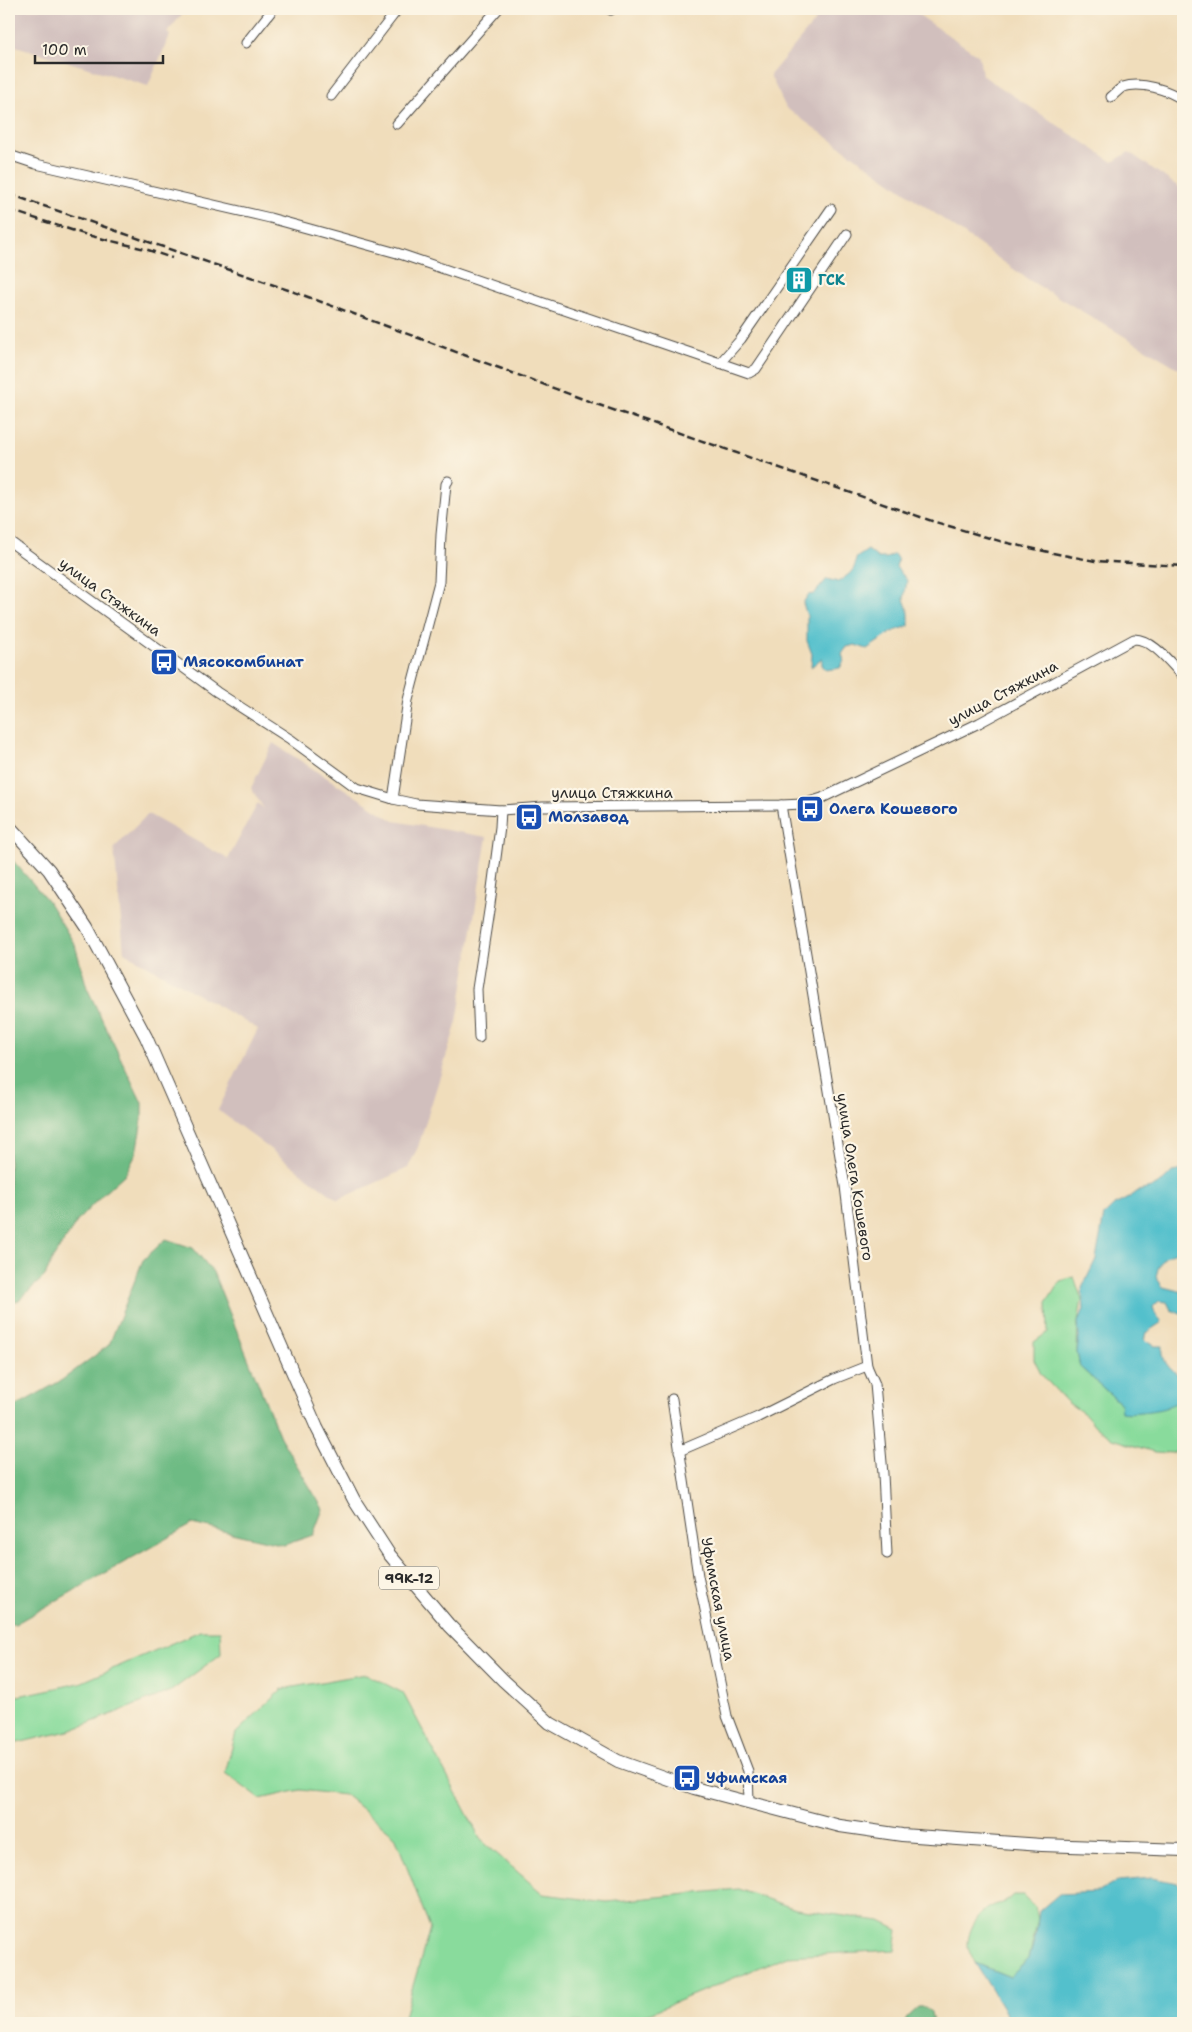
<svg xmlns="http://www.w3.org/2000/svg" width="1192" height="2032" font-family="'Shantell Sans',sans-serif">
  <style>
    .industrial { fill: #d1bfbd }
    .green { fill: #89db9c; stroke: #5a8364 }
    .forest { fill: #6ebb84; stroke: #4c7358 }
    .water { fill: #53c0cc; stroke: #3f767c }
    .lines { fill: none; stroke-linecap: round; stroke-linejoin: round }
    .minor-casing { stroke: #494641; stroke-width: 11 }
    .primary-casing { stroke: #494641; stroke-width: 14 }
    .minor { stroke: #fff; stroke-width: 9 }
    .primary { stroke: #fff; stroke-width: 12 }
    .rail { stroke: #2b2b2b; stroke-width: 2.5; stroke-dasharray: 8 4; stroke-linecap: butt }
    .labels { text-anchor: middle; stroke-width: 4.5; stroke-linejoin: round; paint-order: stroke }
    .shield { fill: #fcf5e5; stroke: #6a6863; stroke-width: 1 }
    .shield-label { font-size: 14px; font-weight: bold; fill: #2b2b2b }
    .culture-label { font-size: 15px; font-weight: bold; fill: #0d838f; stroke: #fcf5e5; text-anchor: start }
    .street-label { font-size: 15px; fill: #2b2b2b; stroke: #fcf5e5 }
    .transit-label { font-size: 15px; font-weight: bold; fill: #164399; stroke: #fcf5e5; text-anchor: start }
  </style>
  <rect width="100%" height="100%" fill="#fcf5e5"/>
  <filter id="ink" filterUnits="userSpaceOnUse"><feTurbulence type="fractalNoise" baseFrequency=".02" numOctaves="2"/><feDisplacementMap in="SourceGraphic" scale="10" xChannelSelector="R" yChannelSelector="G"/><feConvolveMatrix kernelMatrix="1 2 1 2 8 2 1 2 1" color-interpolation-filters="sRGB"/></filter>
  <filter id="wash" filterUnits="userSpaceOnUse"><feTurbulence type="fractalNoise" baseFrequency=".0096" numOctaves="4" result="noise"/><feDisplacementMap in="SourceGraphic" scale="20" xChannelSelector="R" yChannelSelector="G"/><feGaussianBlur stdDeviation="1.12" result="paint"/><feColorMatrix in="noise" values="0 0 0 0 0 0 0 0 0 0 0 0 0 0 0 0 0 1.4 0 .05"/><feComposite in="paint" operator="in"/></filter>
  <g filter="url(#wash)">
    <rect width="100%" height="100%" fill="#f0ddbb"/>
    <!-- industrial -->
    <g class="industrial">
      <polygon points="9,9 186,9 167,33 170,35 148,86 9,44"/>
      <polygon points="825,9 910,9 979,56 982,75 1113,162 1129,152 1183,190 1183,371 1029,280 786,108 770,75"/>
      <polygon points="273,743 394,821 487,837 457,1022 418,1147 408,1168 338,1200 218,1110 258,1029 124,952 114,848 148,814 228,859 258,803 264,809 251,788"/>
    </g>
    <!-- green -->
    <g class="green">
      <polygon points="1074,1277 1082,1300 1078,1322 1077,1352 1080,1367 1120,1403 1128,1413 1173,1402 1183,1402 1183,1448 1173,1453 1154,1452 1113,1439 1096,1427 1086,1415 1067,1402 1041,1374 1034,1360 1034,1342 1048,1332 1047,1302 1060,1281"/>
      <polygon points="200,1631 220,1631 221,1654 171,1691 72,1730 9,1745 9,1693 18,1696 80,1683"/>
      <polygon points="366,1674 403,1693 481,1840 543,1894 607,1902 738,1889 796,1909 880,1921 898,1930 895,1950 787,1956 625,2023 402,2023 430,1928 395,1836 345,1795 300,1790 260,1799 225,1773 236,1733 282,1689"/>
      <path d="M1013,1895H1024L1035,1907L1038,1919L1029,1959L1010,1977L975,1963C973,1958 968,1950 968,1945C968,1924 985,1904 1004,1903Z"/>
    </g>
    <!-- forest -->
    <g class="forest">
      <polygon points="9,856 48,901 75,945 87,988 142,1103 142,1120 136,1153 126,1173 103,1194 78,1220 53,1258 45,1276 19,1300 9,1306"/>
      <polygon points="166,1239 193,1248 213,1272 280,1437 323,1509 313,1535 284,1545 192,1524 15,1624 9,1624 9,1410 62,1380 109,1345 143,1260"/>
      <polygon points="918,2007 925,2007 931,2012 933,2023 904,2023 907,2017"/>
    </g>
    <!-- water -->
    <g class="water">
      <path d="M868,550L878,558H887L894,554L898,560L896,567L907,580L904,599L909,613V626L894,631L867,649L855,645L847,647L842,654L844,661L840,668L826,670L822,665V658L811,667L812,654L807,641V616L803,603L808,595L814,594L827,579L838,582C848,575 856,571 856,558Z"/>
      <path d="M1183,1170V1252L1180,1251C1163,1256 1160,1259 1156,1277L1163,1287L1183,1292V1315L1171,1310L1167,1302L1159,1301L1153,1307L1155,1313L1162,1322L1147,1332L1145,1340L1155,1346H1163C1161,1363 1171,1370 1183,1379V1402C1173,1402 1173,1405 1165,1408C1155,1411 1130,1414 1121,1412L1120,1403L1080,1367L1077,1352L1079,1337L1078,1322L1084,1309L1082,1288L1096,1259L1104,1215L1113,1206L1130,1197L1138,1191L1151,1188L1163,1181L1172,1172Z"/>
      <polygon points="1152,1878 1178,1883 1183,1888 1183,2023 1010,2023 1003,2008 975,1963 1010,1977 1029,1959 1036,1934 1039,1911 1059,1894 1099,1892 1118,1881"/>
    </g>
  </g>
  <g filter="url(#ink)">
    <g class="lines">
      <!-- minor casing -->
      <g class="minor-casing">
        <g id="minor">
          <polyline points="609,9 611,10"/>
          <polyline points="246,43 273,9"/>
          <polyline points="331,96 398,9"/>
          <path d="M1111,97C1115,94 1119,89 1123,87C1142,81 1168,90 1183,100"/>
          <polyline points="397,124 498,9"/>
          <polyline points="9,155 36,164 270,218 397,253 720,363 741,339 831,209"/>
          <polyline points="720,363 749,373 756,369 847,234"/>
          <path d="M9,541L217,692L290,739L357,788L393,799L416,804L501,810L543,807L781,805L803,804L822,798L979,723L1134,639C1153,639 1171,664 1183,676"/>
          <polyline points="393,799 408,700 439,582 441,535 446,484 448,481"/>
          <polyline points="781,805 845,1186 867,1366 875,1384 883,1474 887,1554"/>
          <polyline points="479,1038 477,989 490,904 500,827 501,810"/>
          <polyline points="672,1399 698,1576 727,1716 748,1771 749,1801"/>
          <polyline points="679,1451 758,1417 834,1379 867,1366"/>
        </g>
      </g>
      <!-- primary casing -->
      <g class="primary-casing">
        <polyline id="primary" points="9,826 49,870 87,927 146,1037 317,1428 354,1500 389,1554 449,1625 503,1680 550,1723 618,1761 694,1788 840,1826 902,1835 1042,1845 1183,1850"/>
      </g>
      <!-- minor -->
      <use href="#minor" class="minor"/>
      <!-- primary -->
      <use href="#primary" class="primary"/>
      <!-- rail -->
      <g class="rail">
        <polyline points="9,194 300,294 599,405 932,521 1003,542 1053,553 1095,561 1183,566"/>
        <polyline points="9,210 87,235 145,249 172,258"/>
      </g>
    </g>
  </g>
  <!-- icons -->
  <defs>
    <g id="building-square" transform="scale(1.4375)"><rect x="-9" y="-9" width="18" height="18" rx="4" fill="#0f9aa8" stroke="#fcf5e5"/><path d="M-4-6H4V6H1V3H-1V6H-4ZM-2.5-4.3h1.7v1.8h-1.7ZM.8-4.3h1.7v1.8H.8ZM-2.5-1h1.7V.8h-1.7ZM.8-1h1.7V.8H.8Z" fill="#fff"/></g>
    <g id="bus-square" transform="scale(1.4375)"><rect x="-9" y="-9" width="18" height="18" rx="4" fill="#1a4fb4" stroke="#fcf5e5"/><path d="M-5-6H5V4H4V6H2V4H-2V6H-4V4H-5ZM-3.5-4V0h7V-4ZM-3.5 1.2v1.5H-2V1.2ZM2 1.2v1.5H3.5V1.2Z" fill="#fff"/></g>
  </defs>
  <g fill-rule="evenodd">
    <use href="#building-square" x="799" y="280"/>
    <use href="#bus-square" x="164" y="662"/>
    <use href="#bus-square" x="810" y="809"/>
    <use href="#bus-square" x="529" y="817"/>
    <use href="#bus-square" x="687" y="1778"/>
  </g>
  <g class="labels">
    <!-- shield labels -->
    <rect class="shield" x="379" y="1566.5" width="60" height="23" rx="4"/>
    <g class="shield-label">
      <text x="409" y="1583">99К-12</text>
    </g>
    <!-- culture labels -->
    <g class="culture-label">
      <text x="818" y="285">ГСК</text>
    </g>
    <!-- street labels -->
    <g class="street-label">
      <text transform="translate(110 597) rotate(36)" y="5">улица Стяжкина</text>
      <text transform="translate(1003 693) rotate(-28)" y="5">улица Стяжкина</text>
      <text x="612" y="798">улица Стяжкина</text>
      <text transform="translate(855 1177) rotate(81)" y="5">улица Олега Кошевого</text>
      <text transform="translate(718 1599) rotate(79)" y="5">Уфимская улица</text>
    </g>
    <!-- transit labels -->
    <g class="transit-label">
      <text x="183" y="667">Мясокомбинат</text>
      <text x="829" y="814">Олега Кошевого</text>
      <text x="548" y="822">Молзавод</text>
      <text x="706" y="1783">Уфимская</text>
    </g>
  </g>
  <!-- margin -->
  <rect width="1192" height="2032" fill="none" stroke="#fcf5e5" stroke-width="30"/>
  <!-- scale -->
  <path d="M35 55v8h128v-8" fill="none" stroke="#2b2b2b" stroke-width="2.5"/>
  <text x="42" y="55" font-size="15" fill="#2b2b2b" stroke="#fcf5e5" stroke-width="4" paint-order="stroke">100 m</text>
</svg>
